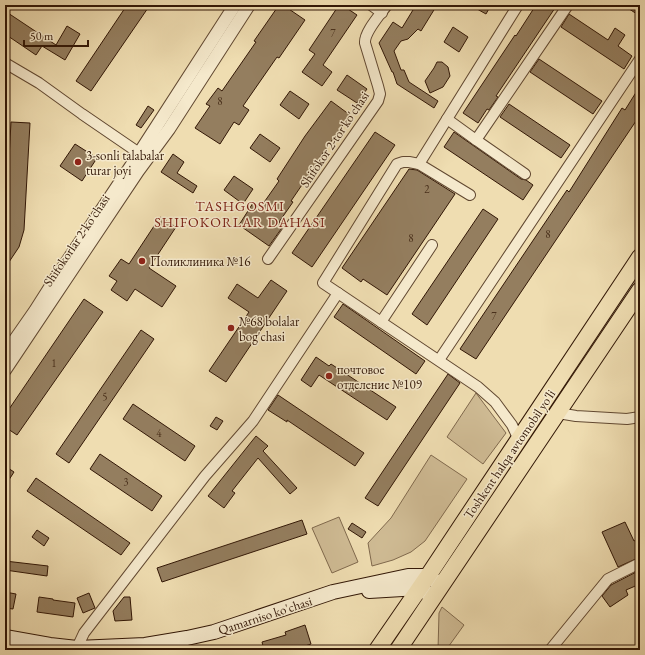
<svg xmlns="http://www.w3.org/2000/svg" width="645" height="655" font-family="'EB Garamond',serif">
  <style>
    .green { fill: #cfbb94; stroke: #80694d }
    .building { fill: #947e5f; stroke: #321706 }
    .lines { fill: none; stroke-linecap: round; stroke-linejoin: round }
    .minor-casing { stroke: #614831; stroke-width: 12 }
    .tertiary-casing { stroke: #614831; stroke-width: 14 }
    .secondary-casing { stroke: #321706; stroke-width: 16 }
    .trunk-casing { stroke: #321706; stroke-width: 18 }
    .minor { stroke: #f5e9cc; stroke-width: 10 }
    .tertiary { stroke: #f5e9cc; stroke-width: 12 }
    .secondary { stroke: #f5e9cc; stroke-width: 14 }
    .trunk { stroke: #efddb1; stroke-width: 16 }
    .poi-dot { fill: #8f2418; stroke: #f5e9cc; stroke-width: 1.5 }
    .labels { text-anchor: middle; stroke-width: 3; stroke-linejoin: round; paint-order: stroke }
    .number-label { font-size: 11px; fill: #4a311c }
    .street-label { font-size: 13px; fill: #321706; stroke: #f5e9cc }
    .poi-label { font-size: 13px; fill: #321706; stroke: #f5e9cc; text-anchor: start }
    .neighbourhood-label { font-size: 14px; letter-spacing: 1px; fill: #7a1f14; stroke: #f5e9cc }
  </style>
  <rect width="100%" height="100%" fill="#efddb1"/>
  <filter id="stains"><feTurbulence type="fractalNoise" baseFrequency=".005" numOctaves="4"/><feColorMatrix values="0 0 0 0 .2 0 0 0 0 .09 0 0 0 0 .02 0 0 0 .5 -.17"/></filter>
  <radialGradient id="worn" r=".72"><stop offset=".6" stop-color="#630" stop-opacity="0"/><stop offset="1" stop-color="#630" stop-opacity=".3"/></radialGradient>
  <!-- green -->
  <g class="green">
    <polygon points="640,271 640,280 539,431 535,428"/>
    <polygon points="476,393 506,433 483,464 447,437"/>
    <polygon points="431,455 467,479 425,541 411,552 393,560 372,566 368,543 391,518"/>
    <polygon points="339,517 358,562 332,573 312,528"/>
    <polygon points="442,607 464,625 446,650 438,650 439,613"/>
  </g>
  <!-- building -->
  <g class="building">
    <polygon points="127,5 150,5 91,91 76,81"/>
    <polygon points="279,5 283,5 305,20 279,58 277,57 243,106 249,110 239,125 234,122 220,144 195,128 210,106 206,104 218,88 222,91 256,42 254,41"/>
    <polygon points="339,5 342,5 357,15 323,65 332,72 322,86 302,72 315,54 309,50"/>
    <polygon points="416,5 437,5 421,31 418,29 408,39 401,41 394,51 401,70 404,70 409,82 438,101 434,108 397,84 393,72 392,72 379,43 393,22 402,28"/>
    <polygon points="470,5 491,5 486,14"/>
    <polygon points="536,5 557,5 496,96 498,97 489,110 487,109 478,123 463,113 515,35 516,36"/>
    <polygon points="623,5 640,5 640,16"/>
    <polygon points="5,11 56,45 67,26 80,34 65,60 42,46 36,55 5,34"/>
    <polygon points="569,14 608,40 615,28 625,35 618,46 632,56 624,69 561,27"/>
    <polygon points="453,27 468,37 459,52 444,42"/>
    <polygon points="539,59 602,101 593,114 530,72"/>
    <polygon points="437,62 442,62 448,67 450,76 443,87 430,93 425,81 434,68"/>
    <polygon points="347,75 367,89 357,103 337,90"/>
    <polygon points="640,86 640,115 476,359 460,349 567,190 569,192 622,108 625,110"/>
    <polygon points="290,91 309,104 299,119 280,105"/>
    <polygon points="331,101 350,115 320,157 321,157 291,201 293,202 279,222 284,225 269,246 239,225 253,203 260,208 279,181 277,179 305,136"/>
    <polygon points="509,104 570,145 561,158 500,117"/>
    <polygon points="148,106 154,110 141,128 136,125"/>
    <polygon points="11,122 30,123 24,230 19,247 5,268 5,231"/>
    <polygon points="375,132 395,145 312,267 292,253"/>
    <polygon points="454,132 521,179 526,180 533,185 523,200 444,147"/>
    <polygon points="260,134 280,148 270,162 250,148"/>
    <polygon points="75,144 97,158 82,181 60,166"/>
    <polygon points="173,154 184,162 177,173 197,186 193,193 161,172"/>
    <polygon points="409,169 417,170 455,194 387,295 363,279 361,282 342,268"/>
    <polygon points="234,176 253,189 243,204 224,190"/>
    <polygon points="483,209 498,219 427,325 412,314"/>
    <polygon points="160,217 176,227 149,268 176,286 162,307 135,289 127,301 111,290 117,281 109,276 121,259 129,264"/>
    <polygon points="271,280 287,291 226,382 209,371 249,312 228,298 237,284 258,298"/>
    <polygon points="84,299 103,312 17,435 5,427 5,415"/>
    <polygon points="343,304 425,361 416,374 334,317"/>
    <polygon points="141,330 154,339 69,463 56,454"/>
    <polygon points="316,357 329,366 331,364 396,407 387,420 319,375 311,387 301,380"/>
    <polygon points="448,374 460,383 378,506 365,498"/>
    <polygon points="278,395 364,453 355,466 287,420 287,422 268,410"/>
    <polygon points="133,404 195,446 185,461 123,419"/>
    <polygon points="216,417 223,421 217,430 210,426"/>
    <polygon points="256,436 268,446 263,451 297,488 290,494 258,458 232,491 235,493 224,508 208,496"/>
    <polygon points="100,454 162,496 152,511 90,469"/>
    <polygon points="5,466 14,472 5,486"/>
    <polygon points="36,478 130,543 121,555 27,491"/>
    <polygon points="302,520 307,534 162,582 157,568"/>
    <polygon points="625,522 634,541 640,538 640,557 618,567 602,532"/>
    <polygon points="352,523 366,532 362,538 348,529"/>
    <polygon points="37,530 49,538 44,546 32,537"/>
    <polygon points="5,561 48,566 47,576 5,570"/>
    <polygon points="640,570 640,584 626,590 628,595 610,607 602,596 611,585"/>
    <polygon points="5,592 16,594 13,609 5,608"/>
    <polygon points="89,593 95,608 83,613 77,598"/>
    <polygon points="39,597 53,599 53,600 75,603 73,617 37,612"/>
    <polygon points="124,597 130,597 132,620 115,621 113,611"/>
    <polygon points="305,625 311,644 293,650 264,650 262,642 286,635 285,632"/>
  </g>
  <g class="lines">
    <!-- minor casing -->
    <g class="minor-casing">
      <g id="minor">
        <polyline points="371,5 382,13"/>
        <polyline points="5,63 39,83 82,114 139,153"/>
        <polyline points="447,119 476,140 568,5"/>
        <polyline points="476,140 525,174"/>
        <polyline points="419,164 518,5"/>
        <polyline points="470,195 419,164 409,162 403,162 397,164 323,283 478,387 495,402 512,425 519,440"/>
        <path d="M268,259L378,101L380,94L378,86L365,43C364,32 380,15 387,5"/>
        <polyline points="381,322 432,245"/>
        <polyline points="439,360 640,59"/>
        <polyline points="558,413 576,416 627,419 640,417"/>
        <polyline points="76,650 84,633 205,476 253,421 338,293"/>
        <polyline points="550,650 608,579 640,563"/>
      </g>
    </g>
    <!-- tertiary casing -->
    <g class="tertiary-casing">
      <g id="tertiary">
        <polyline points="5,354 35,311 56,278 131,166 235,5"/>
        <polyline points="5,370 138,171 169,129 249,5"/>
      </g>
    </g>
    <!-- secondary casing -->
    <g class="secondary-casing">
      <g id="secondary">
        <polyline points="369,591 419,588 427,593"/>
        <polyline points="5,637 50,645 77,648 145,645 187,638 214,632 333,592 408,576 428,576 435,581"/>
      </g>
    </g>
    <!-- trunk casing -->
    <g class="trunk-casing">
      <g id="trunk">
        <polyline points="377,650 428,576 640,257"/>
        <polyline points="398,650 640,290"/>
      </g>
    </g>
    <!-- minor -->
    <use href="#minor" class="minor"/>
    <!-- tertiary -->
    <use href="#tertiary" class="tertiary"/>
    <!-- secondary -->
    <use href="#secondary" class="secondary"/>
    <!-- trunk -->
    <use href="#trunk" class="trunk"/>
  </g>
  <!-- markers -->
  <g class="poi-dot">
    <circle cx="78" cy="162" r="4"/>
    <circle cx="142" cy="261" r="4"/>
    <circle cx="231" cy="328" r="4"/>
    <circle cx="329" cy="376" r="4"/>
  </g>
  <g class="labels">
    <!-- number labels -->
    <g class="number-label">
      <text x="333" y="37">7</text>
      <text x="220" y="105">8</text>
      <text x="427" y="193">2</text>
      <text x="548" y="238">8</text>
      <text x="411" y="242">8</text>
      <text x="494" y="320">7</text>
      <text x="54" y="367">1</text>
      <text x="105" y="400">5</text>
      <text x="159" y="437">4</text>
      <text x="126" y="486">3</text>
    </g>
    <!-- street labels -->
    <g class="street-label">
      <text transform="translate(334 139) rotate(-56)" y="5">Shifokor 2-tor ko'chasi</text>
      <text transform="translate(76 240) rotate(-56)" y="5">Shifokorlar 2-ko'chasi</text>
      <text transform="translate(509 454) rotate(-56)" y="5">Toshkent halqa avtomobil yo'li</text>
      <text transform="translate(265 615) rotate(-18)" y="5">Qamarniso ko'chasi</text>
    </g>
    <!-- poi labels -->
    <g class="poi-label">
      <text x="86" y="160">3-sonli talabalar<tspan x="86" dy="15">turar joyi</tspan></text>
      <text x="150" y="266">Поликлиника №16</text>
      <text x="239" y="326">№68 bolalar<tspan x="239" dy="15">bog'chasi</tspan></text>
      <text x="337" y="374">почтовое<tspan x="337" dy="15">отделение №109</tspan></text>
    </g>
    <!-- neighbourhood labels -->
    <g class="neighbourhood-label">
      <text x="240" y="211">TASHGOSMI<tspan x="240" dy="16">SHIFOKORLAR DAHASI</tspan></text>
    </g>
  </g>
  <!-- margin -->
  <rect width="645" height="655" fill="none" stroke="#efddb1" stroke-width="20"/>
  <rect x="6" y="6" width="633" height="643" fill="none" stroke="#321706" stroke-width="2"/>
  <rect x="10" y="10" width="625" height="635" fill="none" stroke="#321706"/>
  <!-- scale -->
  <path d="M24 40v6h64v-6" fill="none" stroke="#321706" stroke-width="2"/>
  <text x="30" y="40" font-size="12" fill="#321706" stroke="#f5e9cc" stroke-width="3" paint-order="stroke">50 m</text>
  <rect width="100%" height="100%" filter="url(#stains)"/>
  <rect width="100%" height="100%" fill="url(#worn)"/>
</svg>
